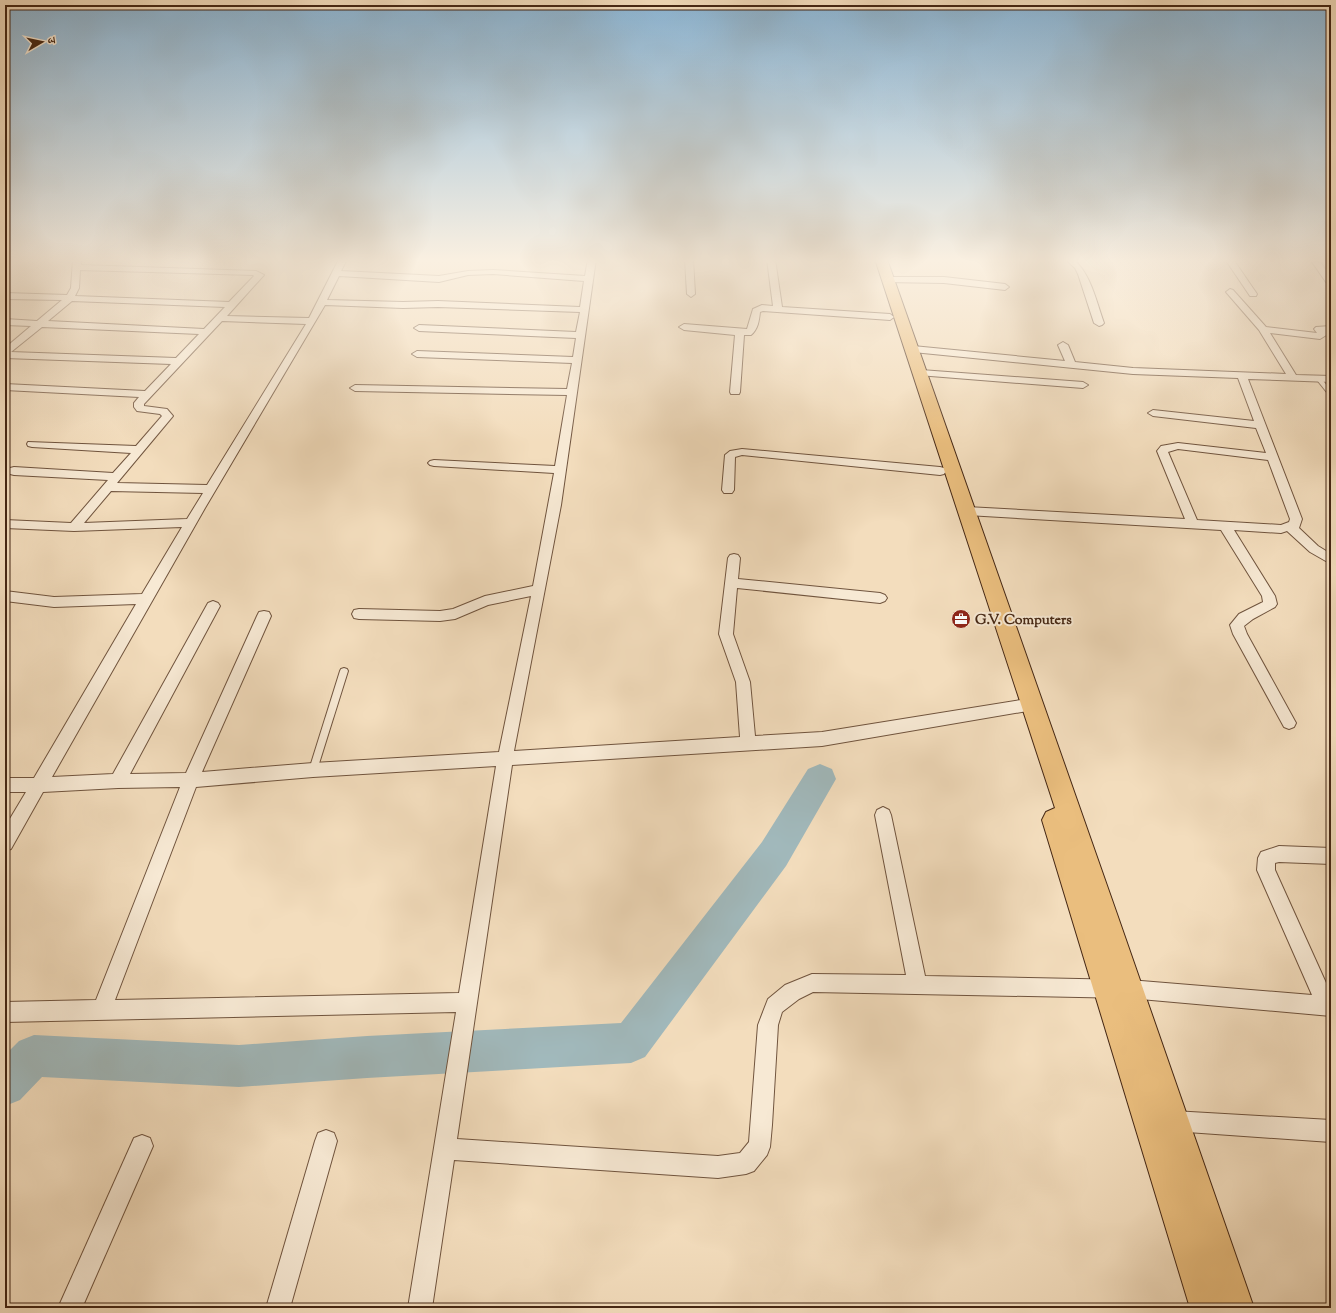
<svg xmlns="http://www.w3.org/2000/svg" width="1336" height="1313" font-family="'Sorts Mill Goudy','Noto Serif Devanagari',serif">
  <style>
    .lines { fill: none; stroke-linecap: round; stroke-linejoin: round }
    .river { fill: #a1b9bc; fill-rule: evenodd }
    .lane-casing { stroke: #70543e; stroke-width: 2 }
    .street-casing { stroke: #70543e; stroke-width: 2 }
    .primary-casing { stroke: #452714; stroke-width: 2 }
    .lane { fill: #f7e9d4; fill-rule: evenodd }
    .street { fill: #f7e9d4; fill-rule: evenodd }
    .primary { fill: #eabe7e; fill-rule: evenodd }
    .labels { text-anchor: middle; stroke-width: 4; stroke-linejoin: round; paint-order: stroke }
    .poi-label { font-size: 14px; font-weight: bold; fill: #452714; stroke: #f7e9d4; text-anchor: start }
  </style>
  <rect width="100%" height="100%" fill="#f3ddbd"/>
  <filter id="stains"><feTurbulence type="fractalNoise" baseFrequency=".005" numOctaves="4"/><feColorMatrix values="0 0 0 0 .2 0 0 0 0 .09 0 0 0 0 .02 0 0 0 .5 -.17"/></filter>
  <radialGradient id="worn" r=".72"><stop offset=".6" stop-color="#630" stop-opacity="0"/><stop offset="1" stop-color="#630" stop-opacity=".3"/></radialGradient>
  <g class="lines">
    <!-- river -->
    <polygon class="river" points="820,764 832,769 836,779 786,866 645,1057 631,1063 367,1078 239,1087 42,1077 20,1100 5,1106 5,1055 19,1041 34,1035 239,1045 367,1036 621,1023 762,842 808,769"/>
    <!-- lane casing -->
    <g class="lane-casing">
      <g id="lane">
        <polygon points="1317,378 1321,378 1331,391 1331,396 1329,395 1317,380"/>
        <polygon points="344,668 347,669 348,671 317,770 316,772 313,773 310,772 309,770 340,671 341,669"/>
      </g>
    </g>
    <!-- street casing -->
    <g class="street-casing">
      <g id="street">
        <path d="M73,259H81V265L256,271L264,275L227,316L309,318L339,259H347L341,271L439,276L468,271L493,270L585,276L588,259H596L561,505L514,751L740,737L736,682L719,634L728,558L730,555L734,554L738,555L740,558L738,579L880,593L885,595L887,598L885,601L880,603L737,588L733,634L750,682L755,736L822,732L1033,698L1038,700L1040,704L1038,708L1033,710L822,746L512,765L457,1139L718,1156L740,1153L749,1142L758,1025L768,999L785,985L812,974L906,975L875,815L877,810L883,807L889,810L891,815L925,976L1129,980L1312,995L1257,870L1258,858L1261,852L1279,846L1331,848V864L1279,862L1275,863V870L1331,994V1016L1129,998L813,992L799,999L782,1012L778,1025L772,1125L770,1147L767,1155L754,1171L746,1174L718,1178L454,1160L432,1308H408L456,1012L5,1022V1002L96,1000L180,787L118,788L43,792L11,849L5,851V827L26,792H5V778H34L136,604L54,607L5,601V591L54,597L142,594L182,527L74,531L5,528V520L71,523L108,480L14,475L10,474L8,471L10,468L14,467L113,473L131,453L32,447L28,446L27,444L28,442L136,446L162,416L160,414L137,411L134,407V403L139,397L5,390V384L145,391L171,364L5,358V348L31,326L5,325V319L37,321L62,300L5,299V293L67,295L71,288ZM80,270L253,275L254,276L229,302L75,296L79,288ZM493,274L584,281L580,307L438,301L403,302L327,300L339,276L439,282L468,275ZM72,301L225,307L204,329L48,321ZM325,305L403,308L438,307L580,312L576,332L419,325L414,328L419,331L576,338L573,357L417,351L412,354L417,357L572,363L567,389L355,385L350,388L355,391L567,395L555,466L434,460L430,461L428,463L430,465L434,466L554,473L533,586L485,596L453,609L440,611L359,609L354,610L352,614L354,618L359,619L440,621L455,619L488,605L531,596L499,752L313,763L202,772L271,616L269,612L264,611L259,612L257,616L186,773L130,774L220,606L218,603L213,601L208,603L113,774L52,777L205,508ZM222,321L306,324L207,485L117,483L173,416L167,409L144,406V404ZM42,327L199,334L176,358L11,352ZM111,491L203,493L187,519L84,523ZM496,766L459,993L115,1000L196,787L313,777Z"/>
        <polygon points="685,259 693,259 695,294 691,297 687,294"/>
        <path d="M767,259H775L782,307L890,314L894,317L890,320L763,311L760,312C759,321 758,329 751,335H744L740,392L739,394H731L730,392L735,335L684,330L679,327L684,324L747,329L753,309L762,305L773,306Z"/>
        <path d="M1065,259H1073C1091,274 1096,301 1104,323L1102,325L1099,326L1094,323L1078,274L1075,268Z"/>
        <polygon points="1225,259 1233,259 1257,294 1256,296 1250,296"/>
        <polygon points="1310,259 1318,259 1331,277 1331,286 1328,285"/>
        <polygon points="888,277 944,277 1005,284 1009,287 1005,290 944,283 885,282 884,280 885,278"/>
        <path d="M1230,289L1233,290L1266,327L1317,333L1314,329L1316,327L1331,326V332H1326L1328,334L1320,339L1270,333L1296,375L1331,376V382L1248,379L1302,519L1299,528L1318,546L1331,554V564L1310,552L1287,531L1281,533L1234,530L1275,596L1277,604L1275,607L1253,619L1244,626L1247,634L1296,723L1294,727L1289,729L1284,727L1233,634L1230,625L1239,614L1263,602L1262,596L1221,530L967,515L963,514L961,511L963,508L967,507L1185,519L1157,451L1161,446L1178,443L1266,453L1256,428L1153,416L1148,413L1153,410L1254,421L1238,378L1133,374L913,352L908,349L913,346L1065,361L1058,345L1063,342L1068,345L1075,362L1133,368L1286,374L1259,330L1226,292ZM1178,449L1268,460L1290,519L1289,522L1281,525L1197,520L1168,452Z"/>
        <polygon points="921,370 1083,382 1088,385 1083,388 918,375 916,373"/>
        <polygon points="742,449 940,467 944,468 946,471 944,474 940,475 742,455 735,457 734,490 732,493 724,493 722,490 725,455 730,451"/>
        <polygon points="1173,1111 1331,1120 1331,1142 1173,1131 1166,1128 1163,1121 1166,1114"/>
        <polygon points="326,1130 334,1133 337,1141 290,1308 266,1308 315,1141 318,1133"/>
        <polygon points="142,1135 150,1138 153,1146 82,1308 58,1308 134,1138"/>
      </g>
    </g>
    <!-- primary casing -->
    <g class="primary-casing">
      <polygon id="primary" points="875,259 887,259 1117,914 1254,1308 1190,1308 1042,820 1046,812 1055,808"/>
    </g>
    <!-- lane -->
    <use href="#lane" class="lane"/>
    <!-- street -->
    <use href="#street" class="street"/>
    <!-- primary -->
    <use href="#primary" class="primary"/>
  </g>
  <!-- sky -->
  <linearGradient id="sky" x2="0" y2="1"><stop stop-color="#8bb6d6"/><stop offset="0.59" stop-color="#faf0e1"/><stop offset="1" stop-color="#faf0e1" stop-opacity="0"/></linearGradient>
  <rect width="1336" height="442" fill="url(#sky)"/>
  <!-- icons -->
  <defs>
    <g id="office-disc" transform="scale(1)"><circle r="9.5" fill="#8f2418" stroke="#f7e9d4"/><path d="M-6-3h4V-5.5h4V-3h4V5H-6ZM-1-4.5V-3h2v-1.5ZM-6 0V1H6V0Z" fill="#fff"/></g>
  </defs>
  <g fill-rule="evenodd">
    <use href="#office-disc" x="961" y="619"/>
  </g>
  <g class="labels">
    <!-- poi labels -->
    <g class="poi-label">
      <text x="975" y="624">G.V. Computers</text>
    </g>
  </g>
  <!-- margin -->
  <rect width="1336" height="1313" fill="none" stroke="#f3ddbd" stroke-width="20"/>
  <rect x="6" y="6" width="1324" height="1301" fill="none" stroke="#452714" stroke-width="2"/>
  <rect x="10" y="10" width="1316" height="1293" fill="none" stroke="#452714"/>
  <!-- north arrow -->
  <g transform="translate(42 42) rotate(81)" stroke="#f7e9d4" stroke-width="3" paint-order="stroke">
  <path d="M0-3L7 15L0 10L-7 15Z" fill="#452714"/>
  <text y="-6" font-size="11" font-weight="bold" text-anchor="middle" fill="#452714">उ</text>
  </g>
  <rect width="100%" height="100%" filter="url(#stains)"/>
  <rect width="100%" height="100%" fill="url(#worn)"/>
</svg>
